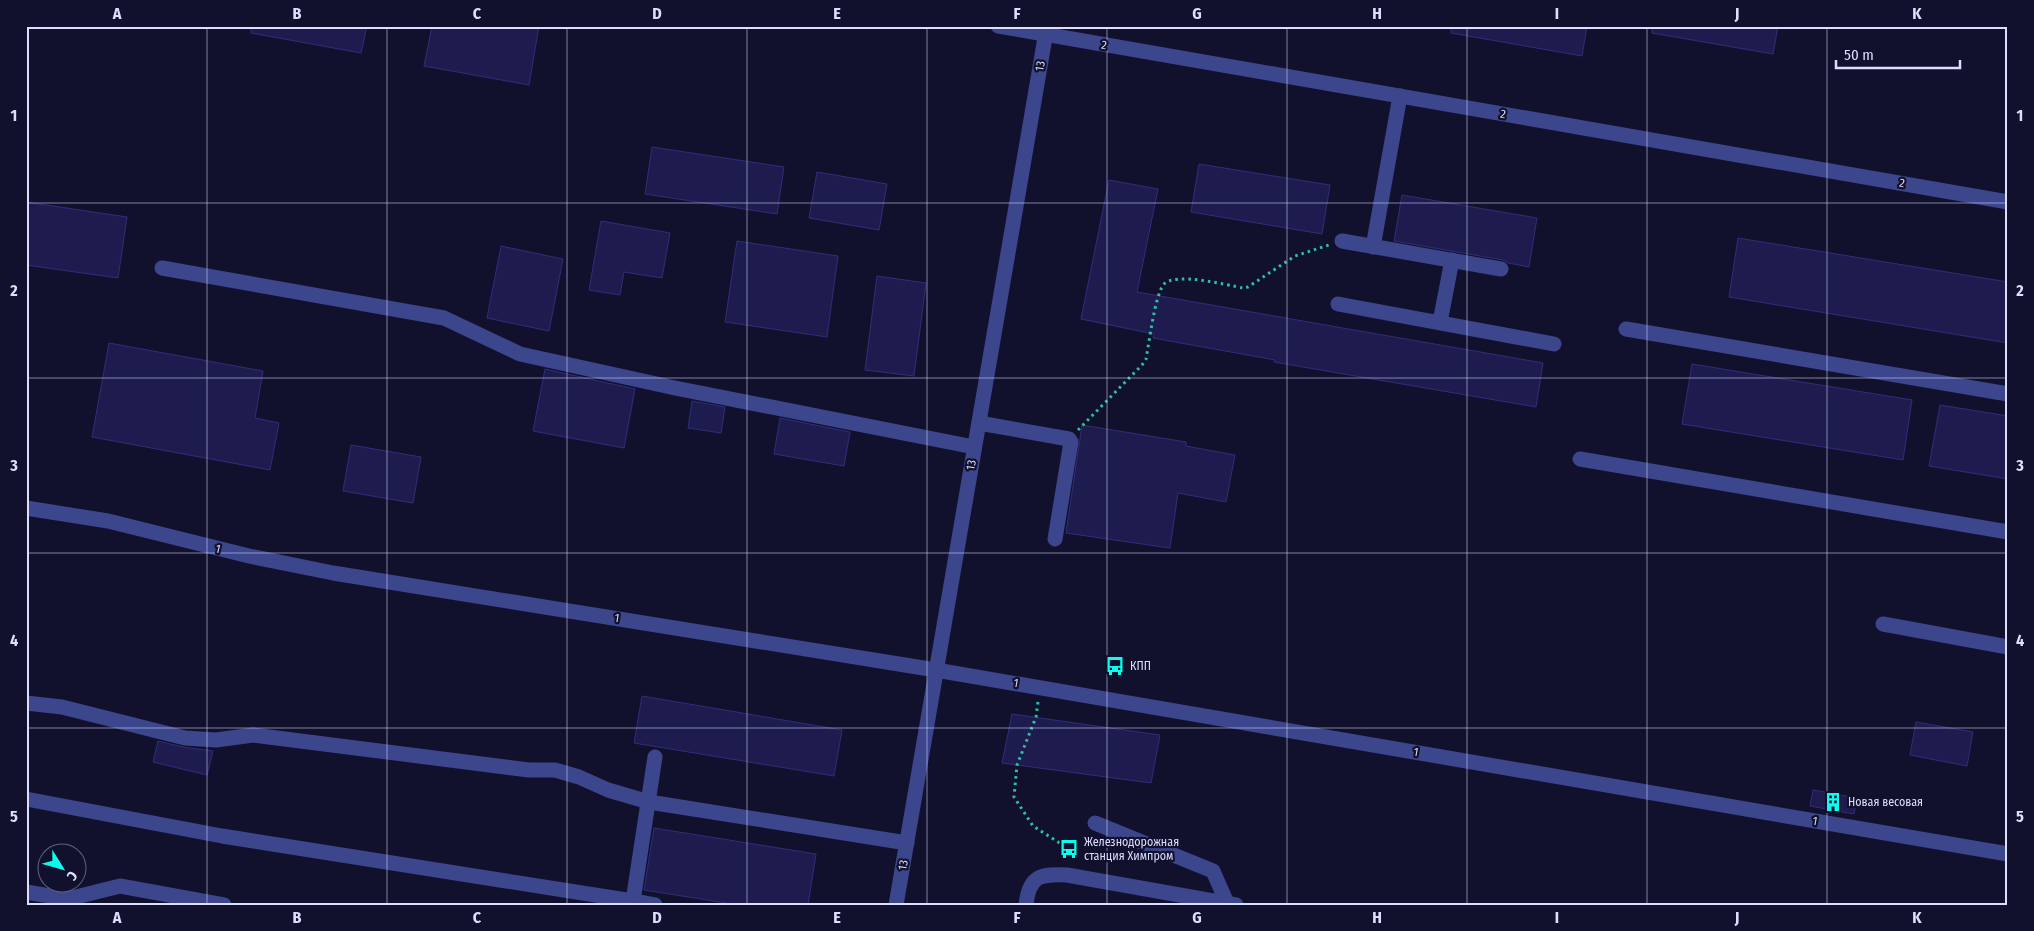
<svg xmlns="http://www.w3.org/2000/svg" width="2034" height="931" font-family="'Fira Sans Condensed',sans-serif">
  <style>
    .building { fill: #1e1c4e; stroke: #302e7a }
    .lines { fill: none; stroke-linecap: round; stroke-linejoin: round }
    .path { stroke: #2ec1a0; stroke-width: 3; stroke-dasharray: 2.5 4; stroke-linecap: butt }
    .minor { stroke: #3b468c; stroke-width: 15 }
    .grid { fill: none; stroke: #dcdeff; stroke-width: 1; stroke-opacity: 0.55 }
    .labels { text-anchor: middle; stroke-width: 4.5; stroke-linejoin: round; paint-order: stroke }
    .street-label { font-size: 12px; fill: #dcdeff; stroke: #11112d }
    .poi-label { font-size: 12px; fill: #dcdeff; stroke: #11112d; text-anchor: start }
    .neatline { fill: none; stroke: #dcdeff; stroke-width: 2 }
    .grid-label { font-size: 16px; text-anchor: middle; font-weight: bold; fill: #dcdeff }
  </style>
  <rect width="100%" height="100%" fill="#11112d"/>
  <!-- building -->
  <g class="building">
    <polygon points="251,26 367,26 361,53 251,33"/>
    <polygon points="432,26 539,26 529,85 424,66"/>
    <polygon points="1451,26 1587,26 1582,56 1451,33"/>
    <polygon points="1652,26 1778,26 1773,54 1652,33"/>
    <polygon points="652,147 784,167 777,214 645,194"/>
    <polygon points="1199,164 1330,185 1322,234 1191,212"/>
    <polygon points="817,172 887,184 879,230 809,218"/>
    <polygon points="1109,180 1158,189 1137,292 1543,363 1536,407 1274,362 1275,360 1153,338 1154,334 1081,319"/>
    <polygon points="1402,195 1537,218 1529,267 1508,263 1503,260 1394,241"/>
    <polygon points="26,202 127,217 118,278 26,265"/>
    <polygon points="601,221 670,233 662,278 624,272 620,295 589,290"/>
    <polygon points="1738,238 2008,282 2008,343 1729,297"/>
    <polygon points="737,241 838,256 827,337 725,322"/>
    <polygon points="501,246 563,259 549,331 487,318"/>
    <polygon points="877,276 926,283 914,376 865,370"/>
    <polygon points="109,343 263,371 255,418 279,423 270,470 92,437"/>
    <polygon points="1692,364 1912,400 1903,460 1682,424"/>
    <polygon points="545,369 635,389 624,448 533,431"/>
    <polygon points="692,401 725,407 721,433 688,428"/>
    <polygon points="1940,405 2008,416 2008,479 1929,466"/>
    <polygon points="780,418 850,432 844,466 774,454"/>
    <polygon points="1082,425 1186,442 1186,446 1235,455 1226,502 1178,493 1170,548 1066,533"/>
    <polygon points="351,445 421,457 413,503 343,491"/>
    <polygon points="642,696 842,730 834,776 634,743"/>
    <polygon points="1012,714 1160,735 1151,783 1002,763"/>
    <polygon points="1916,722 1973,732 1967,766 1910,755"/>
    <polygon points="158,741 183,747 213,751 207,775 153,762"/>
    <polygon points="1813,790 1857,798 1854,814 1810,806"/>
    <polygon points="654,828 816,854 808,905 725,905 726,903 644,890"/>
  </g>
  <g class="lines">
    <!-- path -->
    <g class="path">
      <path d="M1078,430L1142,365L1146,359C1149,344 1155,294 1164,284C1176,272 1227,285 1243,288L1248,287L1295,256L1329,245"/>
      <polyline points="1038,702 1036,717 1017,765 1014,797 1033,826 1069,849"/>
    </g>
    <!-- minor -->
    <g class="minor">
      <polyline points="998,26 2008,202"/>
      <polyline points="1342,241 1501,269"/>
      <polyline points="1373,247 1400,96"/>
      <polyline points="162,268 444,318 520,354 675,388 974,447"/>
      <polyline points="1338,304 1554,344"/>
      <polyline points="1440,322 1452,260"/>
      <polyline points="1626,329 2008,394"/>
      <polyline points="979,423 1069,439 1071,442 1055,539"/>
      <polyline points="1580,459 2008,532"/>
      <polyline points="26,508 108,521 249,556 333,573 936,670 2008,854"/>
      <polyline points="1883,624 2008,647"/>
      <polyline points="26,703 62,707 185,738 216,740 253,735 529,770 555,770 579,777 608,790 649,802 907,843"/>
      <polyline points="655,757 633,901 655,905"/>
      <polyline points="26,799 222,836 633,901"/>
      <polyline points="1095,823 1213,871 1227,903"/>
      <polyline points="26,892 68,899 120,886 224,905"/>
      <polyline points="896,905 1047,26"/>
      <path d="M1026,905C1029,875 1041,874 1067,875L1236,905"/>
    </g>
  </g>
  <!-- grid -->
  <path class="grid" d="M207,26V905M387,26V905M567,26V905M747,26V905M927,26V905M1107,26V905M1287,26V905M1467,26V905M1647,26V905M1827,26V905M26,203H2008M26,378H2008M26,553H2008M26,728H2008"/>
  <!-- icons -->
  <defs>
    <g id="bus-bare" transform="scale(1.5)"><path d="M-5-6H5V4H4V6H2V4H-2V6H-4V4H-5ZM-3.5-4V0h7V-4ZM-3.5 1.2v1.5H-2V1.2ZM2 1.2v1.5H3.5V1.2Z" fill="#08ffee" stroke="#11112d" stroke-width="2.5" paint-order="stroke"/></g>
    <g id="building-bare" transform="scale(1.5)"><path d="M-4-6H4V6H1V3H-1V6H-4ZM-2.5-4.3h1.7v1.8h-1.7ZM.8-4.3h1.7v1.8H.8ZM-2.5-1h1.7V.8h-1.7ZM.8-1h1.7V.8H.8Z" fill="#08ffee" stroke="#11112d" stroke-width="2.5" paint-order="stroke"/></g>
  </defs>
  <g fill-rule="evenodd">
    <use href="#bus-bare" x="1115" y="666"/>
    <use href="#building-bare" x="1833" y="802"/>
    <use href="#bus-bare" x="1069" y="849"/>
  </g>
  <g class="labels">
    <!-- street labels -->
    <g class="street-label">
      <text transform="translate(1104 45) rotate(10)" y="4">2</text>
      <text transform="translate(1040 66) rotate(-80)" y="4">13</text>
      <text transform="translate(1503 114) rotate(10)" y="4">2</text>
      <text transform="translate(1902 183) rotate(10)" y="4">2</text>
      <text transform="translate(971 465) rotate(-80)" y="4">13</text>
      <text transform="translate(218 549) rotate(14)" y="4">1</text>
      <text transform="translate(617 618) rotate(9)" y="4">1</text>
      <text transform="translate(1016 683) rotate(10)" y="4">1</text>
      <text transform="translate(1416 752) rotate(10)" y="4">1</text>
      <text transform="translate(1815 821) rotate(10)" y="4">1</text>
      <text transform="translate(903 865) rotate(-80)" y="4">13</text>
    </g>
    <!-- poi labels -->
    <g class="poi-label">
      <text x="1130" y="670">КПП</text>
      <text x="1848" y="806">Новая весовая</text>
      <text x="1084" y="846">Железнодорожная<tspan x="1084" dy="14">станция Химпром</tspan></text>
    </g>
  </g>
  <!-- border -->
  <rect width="2034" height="931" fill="none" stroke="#11112d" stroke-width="55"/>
  <!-- north arrow -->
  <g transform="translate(62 868) rotate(127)"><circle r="24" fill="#11112d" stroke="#626381"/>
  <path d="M0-4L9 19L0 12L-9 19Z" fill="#08ffee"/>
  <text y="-8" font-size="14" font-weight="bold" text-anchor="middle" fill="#dcdeff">С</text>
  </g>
  <!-- scale -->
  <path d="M1836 60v8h124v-8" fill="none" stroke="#dcdeff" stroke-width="2.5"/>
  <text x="1844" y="60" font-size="15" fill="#dcdeff" stroke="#11112d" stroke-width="4" paint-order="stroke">50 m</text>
  <rect x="28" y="28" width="1978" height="876" class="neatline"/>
  <g class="grid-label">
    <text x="117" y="19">A</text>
    <text x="297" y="19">B</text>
    <text x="477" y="19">C</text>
    <text x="657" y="19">D</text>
    <text x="837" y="19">E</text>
    <text x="1017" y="19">F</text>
    <text x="1197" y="19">G</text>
    <text x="1377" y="19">H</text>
    <text x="1557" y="19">I</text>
    <text x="1737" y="19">J</text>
    <text x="1917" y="19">K</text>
    <text x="14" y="121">1</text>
    <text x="2020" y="121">1</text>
    <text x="14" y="296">2</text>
    <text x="2020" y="296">2</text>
    <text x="14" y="471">3</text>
    <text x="2020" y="471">3</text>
    <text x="14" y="646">4</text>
    <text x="2020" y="646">4</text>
    <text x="14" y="822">5</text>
    <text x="2020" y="822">5</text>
    <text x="117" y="923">A</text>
    <text x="297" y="923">B</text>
    <text x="477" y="923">C</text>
    <text x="657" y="923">D</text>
    <text x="837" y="923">E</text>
    <text x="1017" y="923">F</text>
    <text x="1197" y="923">G</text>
    <text x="1377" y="923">H</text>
    <text x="1557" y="923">I</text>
    <text x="1737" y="923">J</text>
    <text x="1917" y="923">K</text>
  </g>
</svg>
